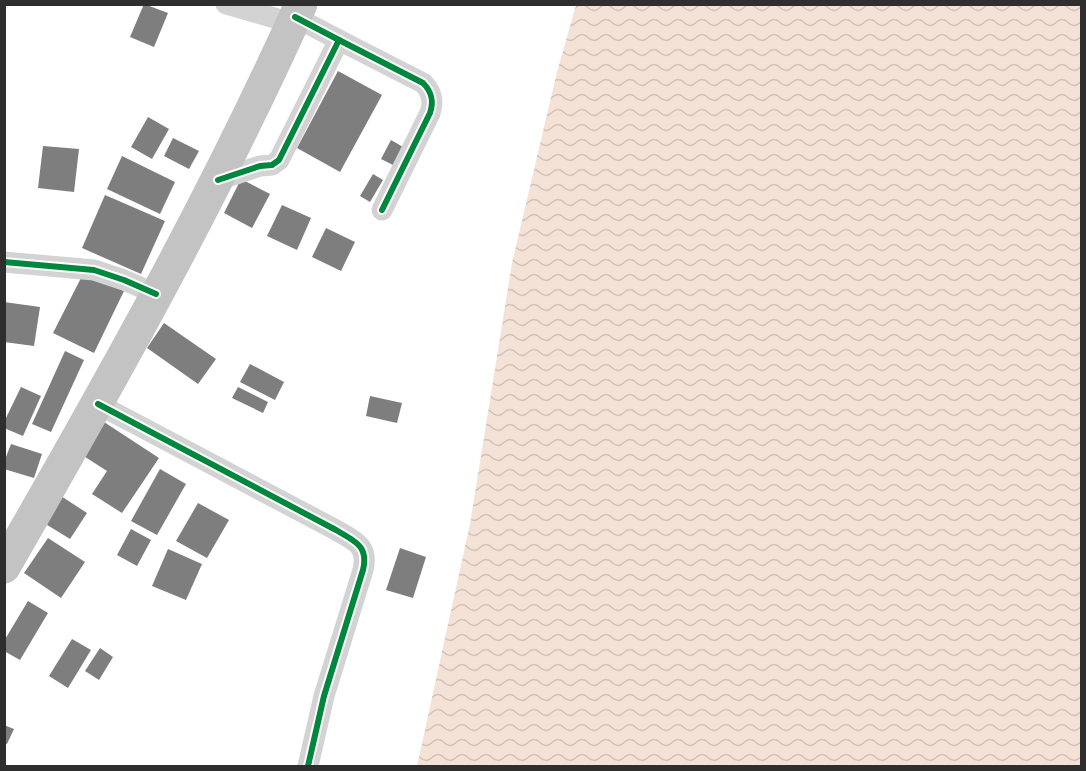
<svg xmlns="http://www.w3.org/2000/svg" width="1086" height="771" font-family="'Varela Round',sans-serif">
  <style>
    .water { fill: url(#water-waves) }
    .building { fill: #7e7e7e }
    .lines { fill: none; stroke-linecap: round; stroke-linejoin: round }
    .minor { stroke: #d3d3d3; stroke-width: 21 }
    .trunk { stroke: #c3c3c3; stroke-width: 33 }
    .cycleway-casing { stroke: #fff; stroke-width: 10 }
    .cycleway { stroke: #00873e; stroke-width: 6 }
  </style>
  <defs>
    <pattern id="water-waves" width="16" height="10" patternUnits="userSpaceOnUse" patternTransform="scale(1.5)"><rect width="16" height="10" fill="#f4e2d6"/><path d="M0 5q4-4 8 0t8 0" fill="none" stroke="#d2c2b8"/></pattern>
  </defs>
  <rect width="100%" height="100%" fill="#fff"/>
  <!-- water -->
  <polygon class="water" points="576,5 1081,5 1081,766 417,766 470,524 512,263 557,72"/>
  <!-- building -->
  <g class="building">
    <polygon points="144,4 168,13 154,47 130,37"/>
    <polygon points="338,71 382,95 340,172 297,148"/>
    <polygon points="148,117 169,129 152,159 131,147"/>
    <polygon points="173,138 199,151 189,169 164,156"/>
    <polygon points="391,140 403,147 393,165 381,159"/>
    <polygon points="43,146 79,149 74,192 38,188"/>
    <polygon points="122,156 175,182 160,214 107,189"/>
    <polygon points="373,174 383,180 370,202 360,196"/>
    <polygon points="241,179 270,194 252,228 224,213"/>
    <polygon points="105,195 165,221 141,274 82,248"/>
    <polygon points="282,205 311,218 297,250 267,236"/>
    <polygon points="326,228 355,242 341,271 312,257"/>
    <polygon points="84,272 124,291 94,353 53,333"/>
    <polygon points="4,302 40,307 34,346 4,342"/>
    <polygon points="164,323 216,359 198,384 147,348"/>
    <polygon points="65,351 84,360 51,432 32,424"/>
    <polygon points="250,364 284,382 275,400 240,382"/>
    <polygon points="21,387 41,396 23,436 4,428 4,422"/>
    <polygon points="238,387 268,402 263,413 232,398"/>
    <polygon points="370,396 402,403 397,423 366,416"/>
    <polygon points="104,422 159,458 122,513 92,494 107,471 82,455"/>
    <polygon points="11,444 42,454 34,478 4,469 4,462"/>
    <polygon points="160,469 186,484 157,535 131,521"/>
    <polygon points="61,496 87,513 70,539 44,523"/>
    <polygon points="198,503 229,520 207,558 176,541"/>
    <polygon points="131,529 151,540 137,566 117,555"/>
    <polygon points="48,538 85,562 61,598 24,573"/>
    <polygon points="400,548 426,557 413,598 386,590"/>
    <polygon points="168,549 202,564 186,600 152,586"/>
    <polygon points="28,601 48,613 20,660 4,651 4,641"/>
    <polygon points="72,639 91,650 68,688 49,676"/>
    <polygon points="100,648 113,657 99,680 85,671"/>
    <polygon points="4,725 14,729 7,744 4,743"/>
  </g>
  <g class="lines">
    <!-- minor -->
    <g class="minor">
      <polyline points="226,4 292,23"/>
      <path d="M339,40L423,83C432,92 434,101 430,113L382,210"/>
      <polyline points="218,180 260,166 272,165 279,160 339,40 295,17"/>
      <polyline points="4,262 94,270 124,280 156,294"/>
      <path d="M98,404L336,530C354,541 369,545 363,570L324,696L308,766"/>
    </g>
    <!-- trunk -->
    <path class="trunk" d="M4,567C110,383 214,198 301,4"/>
    <!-- cycleway casing -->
    <g class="cycleway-casing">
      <g id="cycleway">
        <path d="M339,40L423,83C432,92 434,101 430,113L382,210"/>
        <polyline points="218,180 260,166 272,165 279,160 339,40 295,17"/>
        <polyline points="4,262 94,270 124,280 156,294"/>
        <path d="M98,404L336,530C354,541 369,545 363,570L324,696L308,766"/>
      </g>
    </g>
    <!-- cycleway -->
    <use href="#cycleway" class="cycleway"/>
  </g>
  <!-- border -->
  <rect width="1086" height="771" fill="none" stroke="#2e2e2e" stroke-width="12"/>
</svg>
